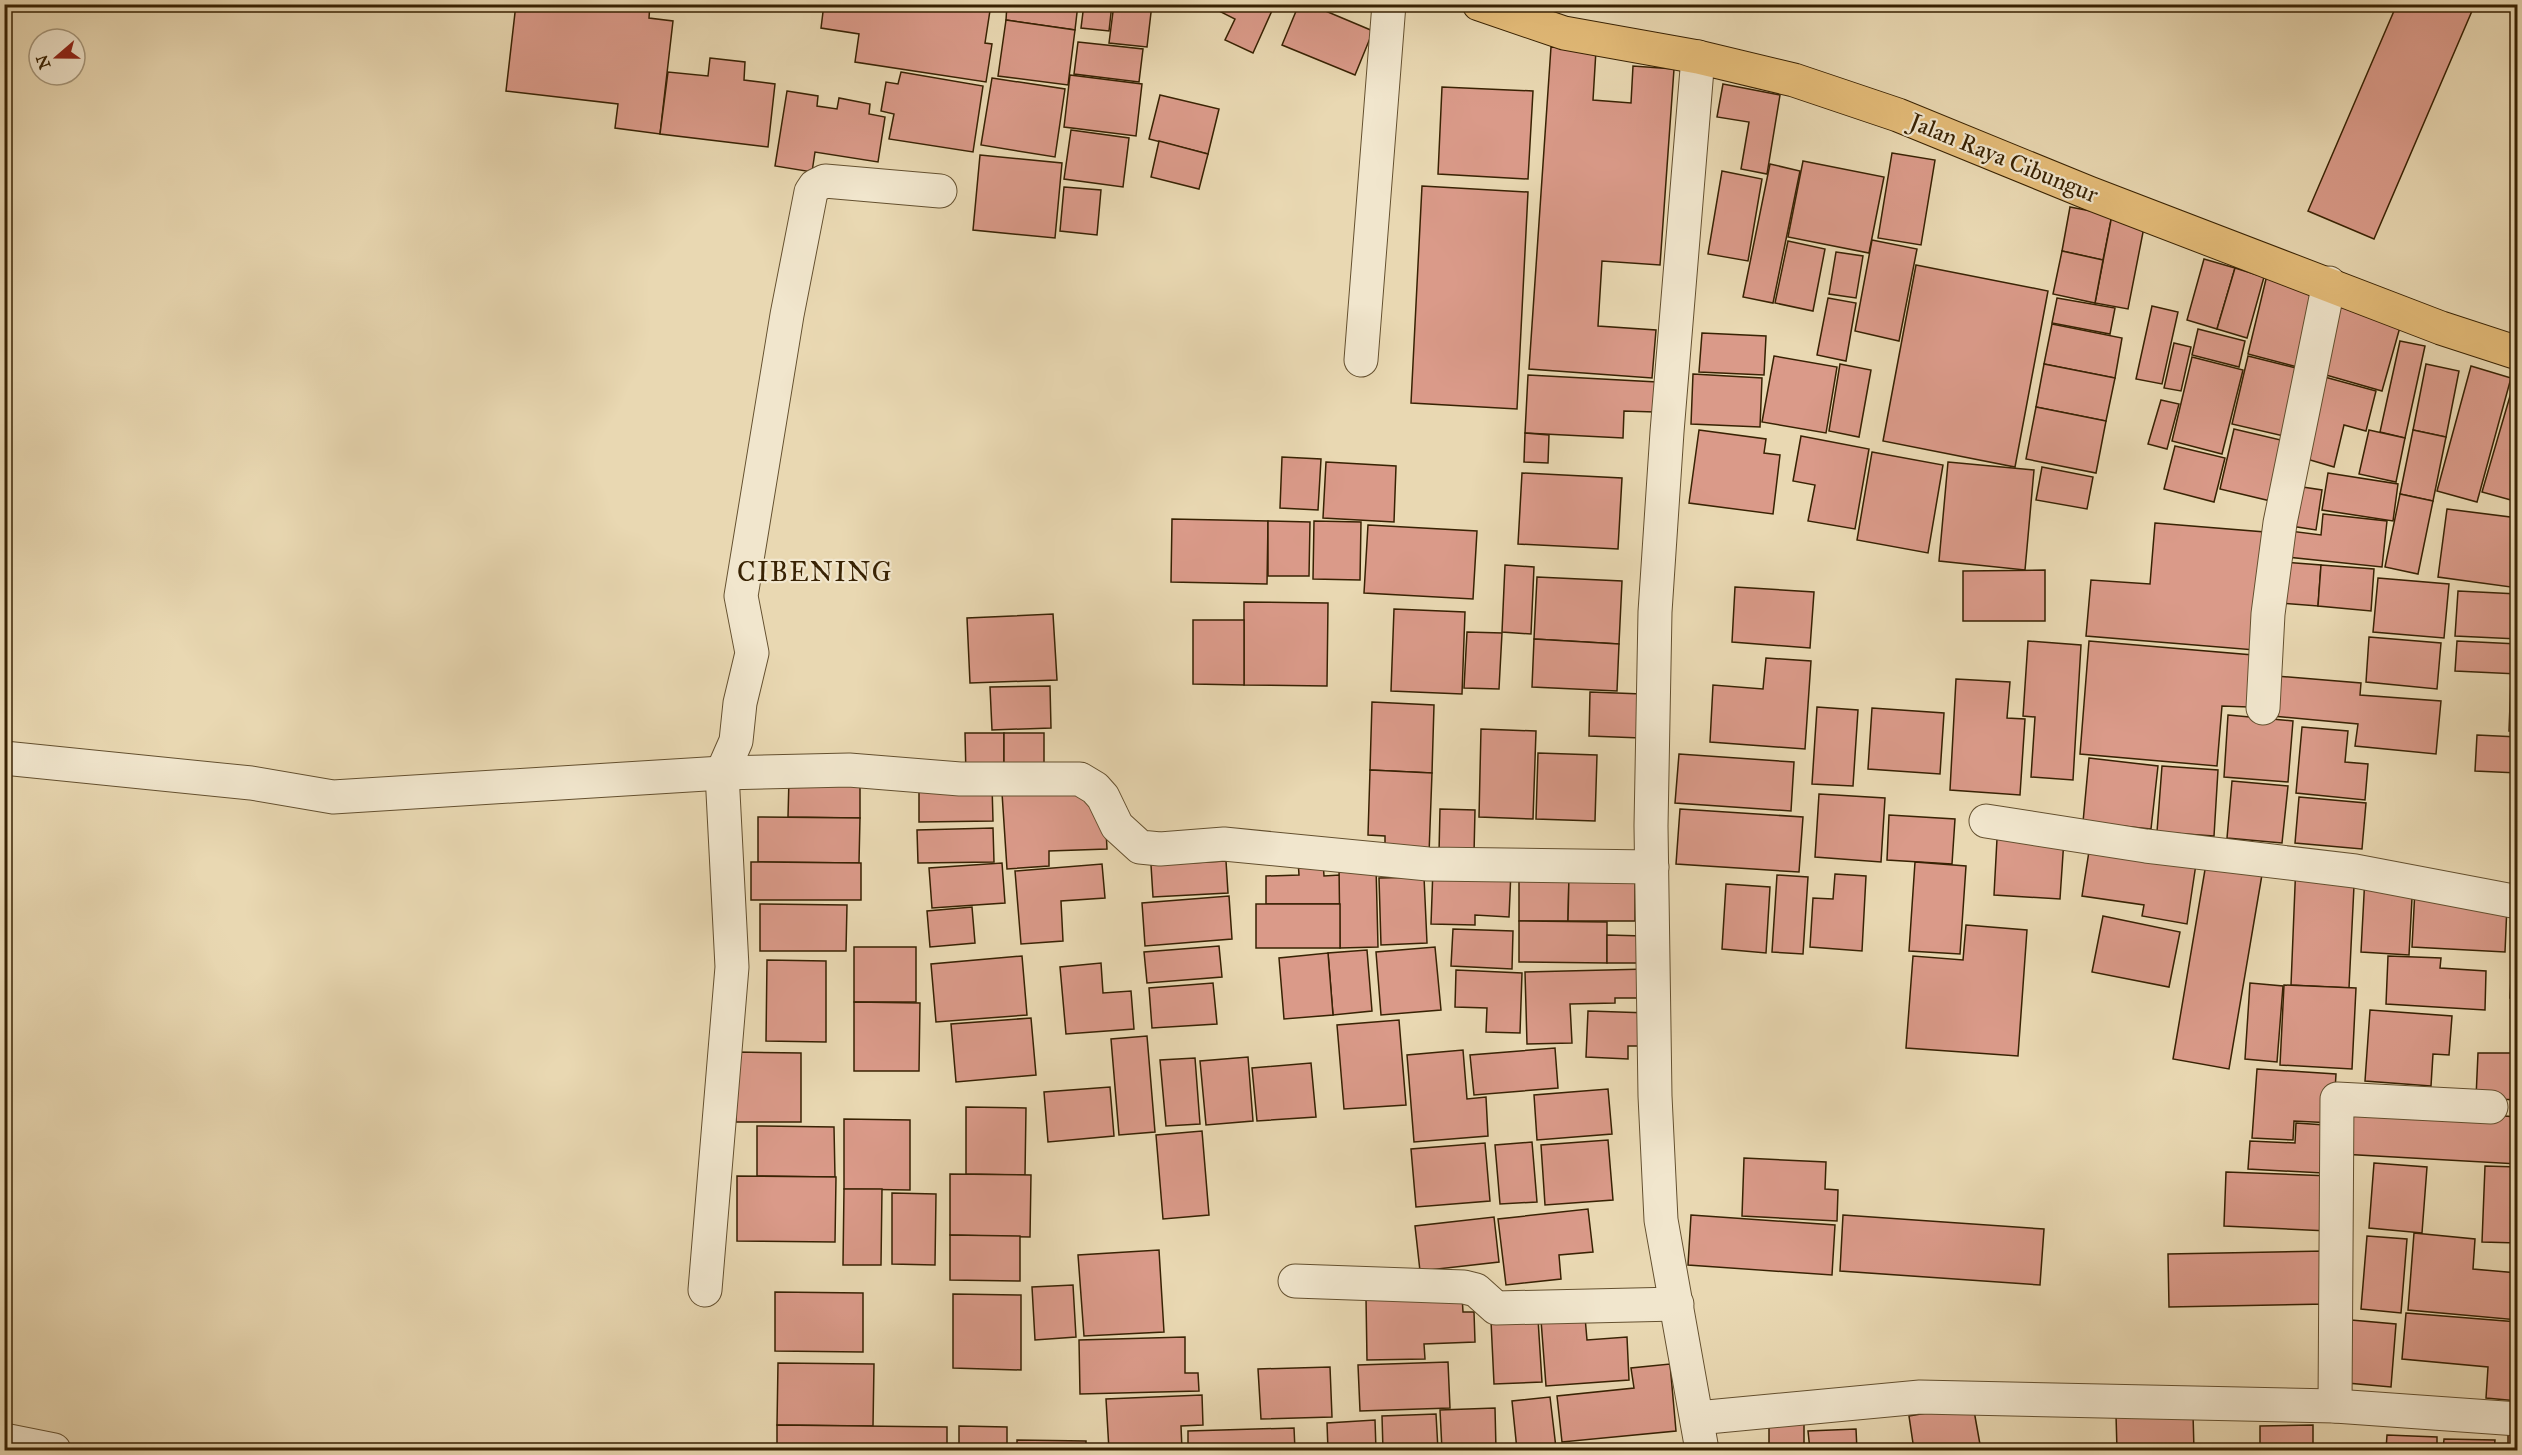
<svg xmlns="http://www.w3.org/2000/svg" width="2522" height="1455" font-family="'IM FELL Great Primer',serif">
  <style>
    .building { fill: #da9a89; stroke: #382203; stroke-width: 1.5 }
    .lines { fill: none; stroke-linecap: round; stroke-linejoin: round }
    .minor-casing { stroke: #64502f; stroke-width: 35 }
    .highway-casing { stroke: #382203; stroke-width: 35 }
    .minor { stroke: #f1e6cd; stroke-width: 33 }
    .highway { stroke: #e4bc79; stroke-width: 33 }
    .labels { text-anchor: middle; stroke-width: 4.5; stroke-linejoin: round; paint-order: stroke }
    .street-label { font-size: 24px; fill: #382203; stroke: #f1e6cd }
    .quarter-label { font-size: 27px; letter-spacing: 1.5px; fill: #382203; stroke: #f1e6cd }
  </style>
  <rect width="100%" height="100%" fill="#e9d8b2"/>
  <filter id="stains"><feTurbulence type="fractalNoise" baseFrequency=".00333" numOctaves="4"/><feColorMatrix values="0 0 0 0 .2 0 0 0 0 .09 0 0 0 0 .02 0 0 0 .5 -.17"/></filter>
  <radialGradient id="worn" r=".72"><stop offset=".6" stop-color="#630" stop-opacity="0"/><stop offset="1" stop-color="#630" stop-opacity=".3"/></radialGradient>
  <!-- building -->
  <g class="building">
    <polygon points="516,4 650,4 649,18 673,21 660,134 615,128 618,104 506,91"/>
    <polygon points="824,4 991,4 985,43 992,44 986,82 855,62 859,34 821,28"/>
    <polygon points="1007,4 1078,4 1075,30 1006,20"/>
    <polygon points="1084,4 1112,4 1109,31 1081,28"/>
    <polygon points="1114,4 1152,4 1147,47 1109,43"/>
    <polygon points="1220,4 1275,4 1253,53 1225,40 1235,19 1217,10"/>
    <polygon points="1299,4 1309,4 1373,31 1355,75 1282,45"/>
    <polygon points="2397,4 2475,4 2374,239 2308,211"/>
    <polygon points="1006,20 1075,30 1068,85 998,76"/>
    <polygon points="1078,42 1143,49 1139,82 1074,74"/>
    <polygon points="1551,47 1596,50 1593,100 1631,103 1633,66 1674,69 1660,265 1602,261 1598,326 1656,330 1652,378 1529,369"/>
    <polygon points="710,58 745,62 744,80 775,84 768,147 660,134 668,72 708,76"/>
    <polygon points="901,72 983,86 973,152 889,139 894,114 881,111 886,82 898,84"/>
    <polygon points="1070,75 1142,84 1136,136 1064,127"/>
    <polygon points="992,78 1065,89 1055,157 981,145"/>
    <polygon points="1723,84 1780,95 1767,174 1741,169 1749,122 1717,117"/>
    <polygon points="1442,87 1533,91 1528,179 1438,174"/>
    <polygon points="787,91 818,96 817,106 837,109 839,98 870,104 869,114 885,117 878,162 815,152 812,172 775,166"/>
    <polygon points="1160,95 1219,109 1208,154 1149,139"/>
    <polygon points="1071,130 1129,138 1123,187 1064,179"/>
    <polygon points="1159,141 1208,154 1199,189 1151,177"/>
    <polygon points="1892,153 1935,160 1921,245 1878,238"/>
    <polygon points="980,155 1062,163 1055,238 973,230"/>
    <polygon points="1803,161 1884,177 1869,253 1788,237"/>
    <polygon points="1770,164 1800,171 1773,303 1743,297"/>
    <polygon points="1722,171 1762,179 1748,261 1708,254"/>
    <polygon points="1422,186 1528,192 1517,409 1411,403"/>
    <polygon points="1064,187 1101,190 1097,235 1060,231"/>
    <polygon points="2070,207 2112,215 2103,260 2062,251"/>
    <polygon points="2112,215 2145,222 2128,309 2095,303"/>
    <polygon points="1872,240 1917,249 1899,341 1855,331"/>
    <polygon points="1788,241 1825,249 1813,311 1775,303"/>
    <polygon points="2062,251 2103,260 2095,303 2053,294"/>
    <polygon points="1836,252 1863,256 1856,298 1829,294"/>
    <polygon points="2204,259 2235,268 2217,329 2187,320"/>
    <polygon points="1916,265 2048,291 2015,467 1883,441"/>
    <polygon points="2235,268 2264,277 2247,338 2217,329"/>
    <polygon points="2267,275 2325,289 2305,369 2248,354"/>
    <polygon points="1828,298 1856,303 1846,361 1817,355"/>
    <polygon points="2057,298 2115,308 2110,334 2052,323"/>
    <polygon points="2339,302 2402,320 2382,391 2319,373"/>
    <polygon points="2152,306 2178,312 2162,384 2136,379"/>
    <polygon points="2052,324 2122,338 2115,378 2044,364"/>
    <polygon points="2198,329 2245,341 2239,367 2192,355"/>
    <polygon points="1702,333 1766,336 1764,375 1699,372"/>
    <polygon points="2400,341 2425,346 2405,438 2380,432"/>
    <polygon points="2174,343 2191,347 2181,391 2164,388"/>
    <polygon points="1774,356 1837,367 1826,433 1762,422"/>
    <polygon points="2248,356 2304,370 2288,437 2232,424"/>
    <polygon points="2192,357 2243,370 2222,454 2172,441"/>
    <polygon points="1840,364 1871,370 1859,437 1829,431"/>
    <polygon points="2044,364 2115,378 2106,421 2036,407"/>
    <polygon points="2426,364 2459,371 2446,437 2413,430"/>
    <polygon points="2471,366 2511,378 2477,502 2437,491"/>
    <polygon points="1693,374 1762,378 1760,427 1691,424"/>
    <polygon points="1528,375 1657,382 1655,412 1624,411 1623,438 1525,433"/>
    <polygon points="2321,376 2376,391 2366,431 2344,425 2334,467 2300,457"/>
    <polygon points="2515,379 2518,380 2518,502 2482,492"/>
    <polygon points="2161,400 2179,404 2167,449 2148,444"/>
    <polygon points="2036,407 2106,421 2096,473 2026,459"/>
    <polygon points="2234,429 2293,443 2279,503 2220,489"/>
    <polygon points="1699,430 1766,439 1764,453 1780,455 1773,514 1689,503"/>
    <polygon points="2369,430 2405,438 2396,482 2359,474"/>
    <polygon points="2413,430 2446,437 2433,501 2400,494"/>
    <polygon points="1525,433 1549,435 1548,463 1524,462"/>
    <polygon points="1801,436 1869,449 1855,529 1808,521 1815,485 1793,481"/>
    <polygon points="2175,446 2225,458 2214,502 2164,489"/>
    <polygon points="1872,452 1943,465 1928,553 1857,540"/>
    <polygon points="1282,457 1321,459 1318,510 1280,508"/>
    <polygon points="1326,462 1396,466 1394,522 1323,518"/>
    <polygon points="1948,462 2034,470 2025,570 1939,561"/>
    <polygon points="2042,467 2093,477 2087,509 2036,500"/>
    <polygon points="1522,473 1622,478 1618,549 1518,544"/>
    <polygon points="2328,473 2398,484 2393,521 2322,510"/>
    <polygon points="2296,486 2322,490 2316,530 2291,526"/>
    <polygon points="2400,494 2433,501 2418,574 2385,567"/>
    <polygon points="2447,509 2518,518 2518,588 2438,577"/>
    <polygon points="2323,514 2387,521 2382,567 2287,557 2290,531 2321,535"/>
    <polygon points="1172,519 1268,521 1267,584 1171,582"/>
    <polygon points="1268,521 1310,522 1309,576 1268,576"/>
    <polygon points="1314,521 1361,522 1360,580 1313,579"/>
    <polygon points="2155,523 2265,532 2255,650 2086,636 2091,580 2150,584"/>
    <polygon points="1368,525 1477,531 1473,599 1364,593"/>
    <polygon points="2284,562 2321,565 2318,606 2280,603"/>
    <polygon points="1505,565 1534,567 1531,634 1502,632"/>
    <polygon points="2321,565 2374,569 2371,611 2318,606"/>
    <polygon points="2045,570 2045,621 1963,621 1963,571"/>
    <polygon points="1537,577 1622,581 1619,644 1534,639"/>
    <polygon points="2378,578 2449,584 2444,638 2373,632"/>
    <polygon points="1735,587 1814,592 1810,648 1732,642"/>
    <polygon points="2458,591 2518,594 2518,639 2455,636"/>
    <polygon points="1244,602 1328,603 1327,686 1244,685"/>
    <polygon points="1394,609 1465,612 1462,694 1391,691"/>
    <polygon points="1053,614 1057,680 970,683 967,618"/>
    <polygon points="1193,620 1244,620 1244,685 1193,684"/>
    <polygon points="1467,632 1502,633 1499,689 1464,688"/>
    <polygon points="2369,637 2441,643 2437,689 2366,682"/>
    <polygon points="1534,639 1619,644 1617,691 1532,687"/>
    <polygon points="2028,641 2081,645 2073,780 2031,777 2035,717 2023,716"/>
    <polygon points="2089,641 2253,655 2249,707 2222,706 2217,766 2080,754"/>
    <polygon points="2457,641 2518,644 2518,674 2455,671"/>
    <polygon points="1766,658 1811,661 1805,749 1710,742 1713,685 1763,689"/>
    <polygon points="2276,676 2361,683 2360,695 2441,701 2436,754 2355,746 2358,724 2273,716"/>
    <polygon points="1956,679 2010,682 2007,718 2025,719 2020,795 1950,790"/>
    <polygon points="2511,679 2518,679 2518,731 2509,731"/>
    <polygon points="1050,686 1051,728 992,730 990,687"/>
    <polygon points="1590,692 1642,694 1641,738 1589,736"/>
    <polygon points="1372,702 1434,705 1432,773 1370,770"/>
    <polygon points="1817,707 1858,710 1853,786 1812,784"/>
    <polygon points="1872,708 1944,713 1940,774 1868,769"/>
    <polygon points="2228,715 2293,721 2288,782 2224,777"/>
    <polygon points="2302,727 2348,731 2345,762 2368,764 2365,800 2296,793"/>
    <polygon points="1481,729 1536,731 1533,819 1479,817"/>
    <polygon points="965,733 1004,733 1004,776 966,776"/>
    <rect x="1004" y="733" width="40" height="43"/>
    <polygon points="2477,735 2518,737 2518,773 2475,771"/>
    <polygon points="1538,753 1597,755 1595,821 1536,819"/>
    <polygon points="1679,754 1794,762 1791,811 1675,803"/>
    <polygon points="2089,758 2158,766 2151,829 2083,822"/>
    <polygon points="2162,766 2218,770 2214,836 2157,832"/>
    <polygon points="1370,770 1432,773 1429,854 1385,853 1385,836 1368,835"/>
    <polygon points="789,779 860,779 860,818 788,817"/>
    <polygon points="2232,781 2288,786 2282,843 2227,838"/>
    <polygon points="992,785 993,821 919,822 919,786"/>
    <polygon points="1091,789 1105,810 1107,849 1049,851 1049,866 1007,869 1002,793"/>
    <polygon points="1819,794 1885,798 1881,862 1815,857"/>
    <polygon points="2299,797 2366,803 2362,849 2295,843"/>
    <polygon points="1440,809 1475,810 1474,854 1439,853"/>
    <polygon points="1680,809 1803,817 1799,872 1676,864"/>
    <polygon points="1889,815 1955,819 1952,864 1887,860"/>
    <polygon points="758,817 860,818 859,863 758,862"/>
    <polygon points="1998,820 2065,824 2060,899 1994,895"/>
    <polygon points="993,828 994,862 918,863 917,830"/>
    <polygon points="2199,844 2187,924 2142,916 2144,905 2082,896 2090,845"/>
    <polygon points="2209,846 2265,857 2229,1069 2173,1059"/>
    <polygon points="1298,860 1323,860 1324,876 1340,875 1340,904 1266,904 1266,876 1299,875"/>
    <polygon points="1226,861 1228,893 1153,897 1151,865"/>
    <polygon points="751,862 861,863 861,900 751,900"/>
    <polygon points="1915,862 1966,866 1960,954 1909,951"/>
    <polygon points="2296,862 2355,865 2349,988 2291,985"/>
    <polygon points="1002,863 1005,903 932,908 929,868"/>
    <polygon points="1102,864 1105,898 1061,901 1063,941 1021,944 1015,871"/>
    <polygon points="1339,866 1376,866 1378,947 1340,948"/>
    <polygon points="1433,868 1511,871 1509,917 1475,915 1475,925 1431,924"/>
    <polygon points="2416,870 2507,905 2505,952 2412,947"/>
    <polygon points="1519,873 1569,874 1568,921 1519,921"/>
    <polygon points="1569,874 1635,874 1635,921 1568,921"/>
    <polygon points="1835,874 1866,876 1862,951 1810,947 1813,898 1833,899"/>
    <polygon points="1777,875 1808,877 1803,954 1772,952"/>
    <polygon points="2365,876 2413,879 2409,955 2361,952"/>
    <polygon points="1424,877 1427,943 1381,945 1379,878"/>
    <polygon points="1726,884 1770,887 1766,953 1722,949"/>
    <polygon points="1229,896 1232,939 1145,946 1142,903"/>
    <polygon points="760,904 847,905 846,951 760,951"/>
    <rect x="1256" y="904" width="84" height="44"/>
    <polygon points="972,907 975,943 930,947 927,911"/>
    <polygon points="2103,916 2180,932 2169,987 2092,972"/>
    <polygon points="1519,921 1607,922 1607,963 1519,962"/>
    <polygon points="1966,925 2027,930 2018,1056 1906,1048 1913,956 1963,960"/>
    <polygon points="1453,929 1513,931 1512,969 1451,966"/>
    <polygon points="1607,935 1643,936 1643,963 1607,963"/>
    <polygon points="1219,946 1222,977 1147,983 1144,952"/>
    <rect x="854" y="947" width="62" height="55"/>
    <polygon points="1435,947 1441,1010 1381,1015 1376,952"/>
    <polygon points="1367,950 1372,1011 1333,1015 1328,953"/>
    <polygon points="1328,953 1333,1015 1284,1019 1279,958"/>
    <polygon points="1022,956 1027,1015 936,1022 931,964"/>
    <polygon points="2388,956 2441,958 2440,968 2486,971 2485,1010 2386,1004"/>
    <polygon points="767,960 826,961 826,1042 766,1041"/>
    <polygon points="2512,960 2518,961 2518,998 2510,998"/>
    <polygon points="1101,963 1103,993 1131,991 1134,1029 1066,1034 1060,967"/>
    <polygon points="1647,969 1648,998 1615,998 1615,1003 1570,1004 1572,1043 1527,1044 1525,972"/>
    <polygon points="1456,970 1522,973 1520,1033 1486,1032 1487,1008 1455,1007"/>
    <polygon points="1213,983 1217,1024 1152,1028 1149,988"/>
    <polygon points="2250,983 2283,986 2277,1062 2245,1059"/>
    <polygon points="2284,985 2356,988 2352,1069 2280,1065"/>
    <polygon points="854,1002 920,1003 919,1071 854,1071"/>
    <polygon points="2370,1010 2452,1016 2449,1055 2433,1054 2431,1086 2365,1081"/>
    <polygon points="1588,1011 1649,1013 1648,1046 1628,1046 1628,1059 1586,1057"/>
    <polygon points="1031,1018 1036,1075 956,1082 951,1024"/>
    <polygon points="1399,1020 1406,1105 1344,1109 1337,1025"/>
    <polygon points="1147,1036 1155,1132 1119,1135 1111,1039"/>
    <polygon points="1555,1048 1558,1088 1474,1095 1470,1055"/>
    <polygon points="1463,1050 1467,1099 1486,1097 1488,1136 1414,1142 1407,1055"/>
    <polygon points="736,1052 801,1053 801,1122 736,1122"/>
    <polygon points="2478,1053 2518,1053 2518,1100 2476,1098"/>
    <polygon points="1248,1057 1253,1121 1206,1125 1200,1061"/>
    <polygon points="1195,1058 1200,1124 1166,1126 1160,1060"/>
    <polygon points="1311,1063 1316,1117 1257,1121 1252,1068"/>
    <polygon points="2257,1069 2336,1074 2333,1123 2294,1121 2293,1140 2252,1138"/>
    <polygon points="1110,1087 1114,1136 1048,1142 1044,1092"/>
    <polygon points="1608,1089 1612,1134 1537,1140 1534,1095"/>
    <polygon points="2344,1105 2518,1117 2518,1164 2341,1154"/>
    <polygon points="966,1107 1026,1108 1025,1175 966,1174"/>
    <polygon points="844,1119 910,1120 910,1190 844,1189"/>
    <polygon points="2296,1123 2325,1125 2323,1173 2248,1169 2250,1141 2295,1143"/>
    <polygon points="757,1126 834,1127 835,1177 757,1176"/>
    <polygon points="1202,1131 1209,1215 1163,1219 1156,1135"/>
    <polygon points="1608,1140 1613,1200 1545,1205 1541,1145"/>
    <polygon points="1532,1142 1537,1202 1500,1204 1495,1145"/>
    <polygon points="1485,1143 1490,1201 1416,1207 1411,1149"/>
    <polygon points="1744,1158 1826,1162 1825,1189 1838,1190 1837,1221 1742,1216"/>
    <polygon points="2374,1163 2427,1167 2422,1233 2369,1228"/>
    <polygon points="2485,1166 2518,1167 2518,1243 2482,1242"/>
    <polygon points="2226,1172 2331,1176 2328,1231 2224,1226"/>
    <polygon points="950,1174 1031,1175 1030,1237 950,1235"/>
    <polygon points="737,1176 836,1177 835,1242 737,1241"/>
    <polygon points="844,1189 882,1189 881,1265 843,1265"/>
    <polygon points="892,1193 936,1194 935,1265 892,1264"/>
    <polygon points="1588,1209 1593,1252 1559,1255 1561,1279 1506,1285 1498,1219"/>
    <polygon points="1691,1215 1835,1225 1832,1275 1688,1265"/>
    <polygon points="1843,1215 2044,1229 2040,1285 1840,1271"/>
    <polygon points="1494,1217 1499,1262 1420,1271 1415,1226"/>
    <polygon points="2414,1233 2475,1239 2473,1269 2518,1273 2518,1320 2408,1310"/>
    <polygon points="950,1235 1020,1236 1020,1281 950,1280"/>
    <polygon points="2367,1236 2407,1239 2401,1313 2361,1309"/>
    <polygon points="1159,1250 1164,1332 1084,1336 1078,1255"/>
    <polygon points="2325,1251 2327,1304 2169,1307 2168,1254"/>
    <polygon points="1073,1285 1076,1337 1035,1340 1032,1287"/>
    <polygon points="775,1292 863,1293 863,1352 775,1351"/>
    <polygon points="953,1294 1021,1295 1021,1370 953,1368"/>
    <polygon points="1462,1295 1463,1312 1474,1312 1475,1342 1424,1344 1425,1359 1367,1360 1366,1298"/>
    <polygon points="2406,1313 2518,1322 2518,1401 2486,1398 2488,1367 2402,1359"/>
    <polygon points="1585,1317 1587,1340 1627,1337 1629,1380 1546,1386 1541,1320"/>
    <polygon points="1538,1319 1542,1382 1494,1384 1491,1321"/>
    <polygon points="2351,1320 2396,1324 2391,1387 2347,1383"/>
    <polygon points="1185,1337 1185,1373 1198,1373 1199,1391 1080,1394 1079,1340"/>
    <polygon points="1448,1362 1450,1408 1360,1411 1358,1365"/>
    <polygon points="778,1363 874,1364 873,1426 777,1425"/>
    <polygon points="1670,1364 1676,1431 1562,1442 1557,1396 1634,1388 1631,1368"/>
    <polygon points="1330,1367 1332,1417 1261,1419 1258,1369"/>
    <polygon points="1202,1395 1203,1425 1181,1426 1182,1450 1109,1450 1106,1399"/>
    <polygon points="1550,1397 1556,1448 1517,1450 1512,1401"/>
    <polygon points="1973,1405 1981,1450 1914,1450 1909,1416"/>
    <polygon points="1495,1408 1496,1450 1442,1450 1440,1410"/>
    <polygon points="1436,1414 1438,1450 1383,1450 1382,1416"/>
    <polygon points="2193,1414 2194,1450 2117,1450 2116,1415"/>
    <rect x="1769" y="1416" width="35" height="34"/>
    <polygon points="1375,1420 1376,1450 1328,1450 1327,1423"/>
    <polygon points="777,1425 947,1427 947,1450 777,1450"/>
    <polygon points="2313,1425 2313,1450 2260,1450 2260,1426"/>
    <polygon points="959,1426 1007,1427 1007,1450 959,1450"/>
    <polygon points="1294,1428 1295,1450 1188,1450 1188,1431"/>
    <polygon points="1856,1429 1857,1450 1810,1450 1808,1431"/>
    <rect x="2508" y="1433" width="10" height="17"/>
    <polygon points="2387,1435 2437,1437 2437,1450 2386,1450"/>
    <polygon points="2444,1439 2495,1440 2494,1450 2443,1450"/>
    <polygon points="1017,1440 1086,1441 1086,1450 1017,1450"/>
  </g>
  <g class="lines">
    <!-- minor casing -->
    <g class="minor-casing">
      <g id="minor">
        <polyline points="1698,57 1667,432 1655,612 1651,826 1655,1096 1661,1220 1702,1450"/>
        <polyline points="1361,360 1389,4"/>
        <polyline points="2263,708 2268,614 2280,523 2329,283"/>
        <polyline points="4,758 251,783 333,797 722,773 849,770 960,779 1080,779 1095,788 1103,797 1117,826 1140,847 1160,849 1224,844 1428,864 1652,867"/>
        <polyline points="1986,821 2146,846 2355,871 2518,902"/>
        <polyline points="1295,1281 1464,1287 1476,1290 1496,1308 1677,1304"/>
        <polyline points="705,1290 732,967 722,773 736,741 740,703 752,653 741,596 787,315 811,192 815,186 825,181 940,191"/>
        <polyline points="2335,1406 2337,1099 2491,1107"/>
        <polyline points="1697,1418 1920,1397 2335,1406 2518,1419"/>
        <polyline points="4,1440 54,1450"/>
      </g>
    </g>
    <!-- highway casing -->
    <g class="highway-casing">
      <polyline id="highway" points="1479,4 1564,33 1698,57 1794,80 1898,115 2089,193 2441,328 2518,353"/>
    </g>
    <!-- minor -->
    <use href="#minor" class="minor"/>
    <!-- highway -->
    <use href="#highway" class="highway"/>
  </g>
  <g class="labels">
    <!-- street labels -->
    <g class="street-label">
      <text transform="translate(2004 158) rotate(22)" y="8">Jalan Raya Cibungur</text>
    </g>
    <!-- quarter labels -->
    <g class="quarter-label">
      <text x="815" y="581">CIBENING</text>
    </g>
  </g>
  <!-- margin -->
  <rect width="2522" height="1455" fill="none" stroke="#e9d8b2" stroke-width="24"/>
  <rect x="6" y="6" width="2510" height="1443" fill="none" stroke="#382203" stroke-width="3"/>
  <rect x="12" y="12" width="2498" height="1431" fill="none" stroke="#382203" stroke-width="1.5"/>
  <!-- north arrow -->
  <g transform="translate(57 57) rotate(250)"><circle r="28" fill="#f1e6cd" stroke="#a7987c" stroke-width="1.5"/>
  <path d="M0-4.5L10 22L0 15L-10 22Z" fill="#8f2418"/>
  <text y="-9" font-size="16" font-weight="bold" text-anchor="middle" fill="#382203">N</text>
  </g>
  <rect width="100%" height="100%" filter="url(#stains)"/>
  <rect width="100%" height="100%" fill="url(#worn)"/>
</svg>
